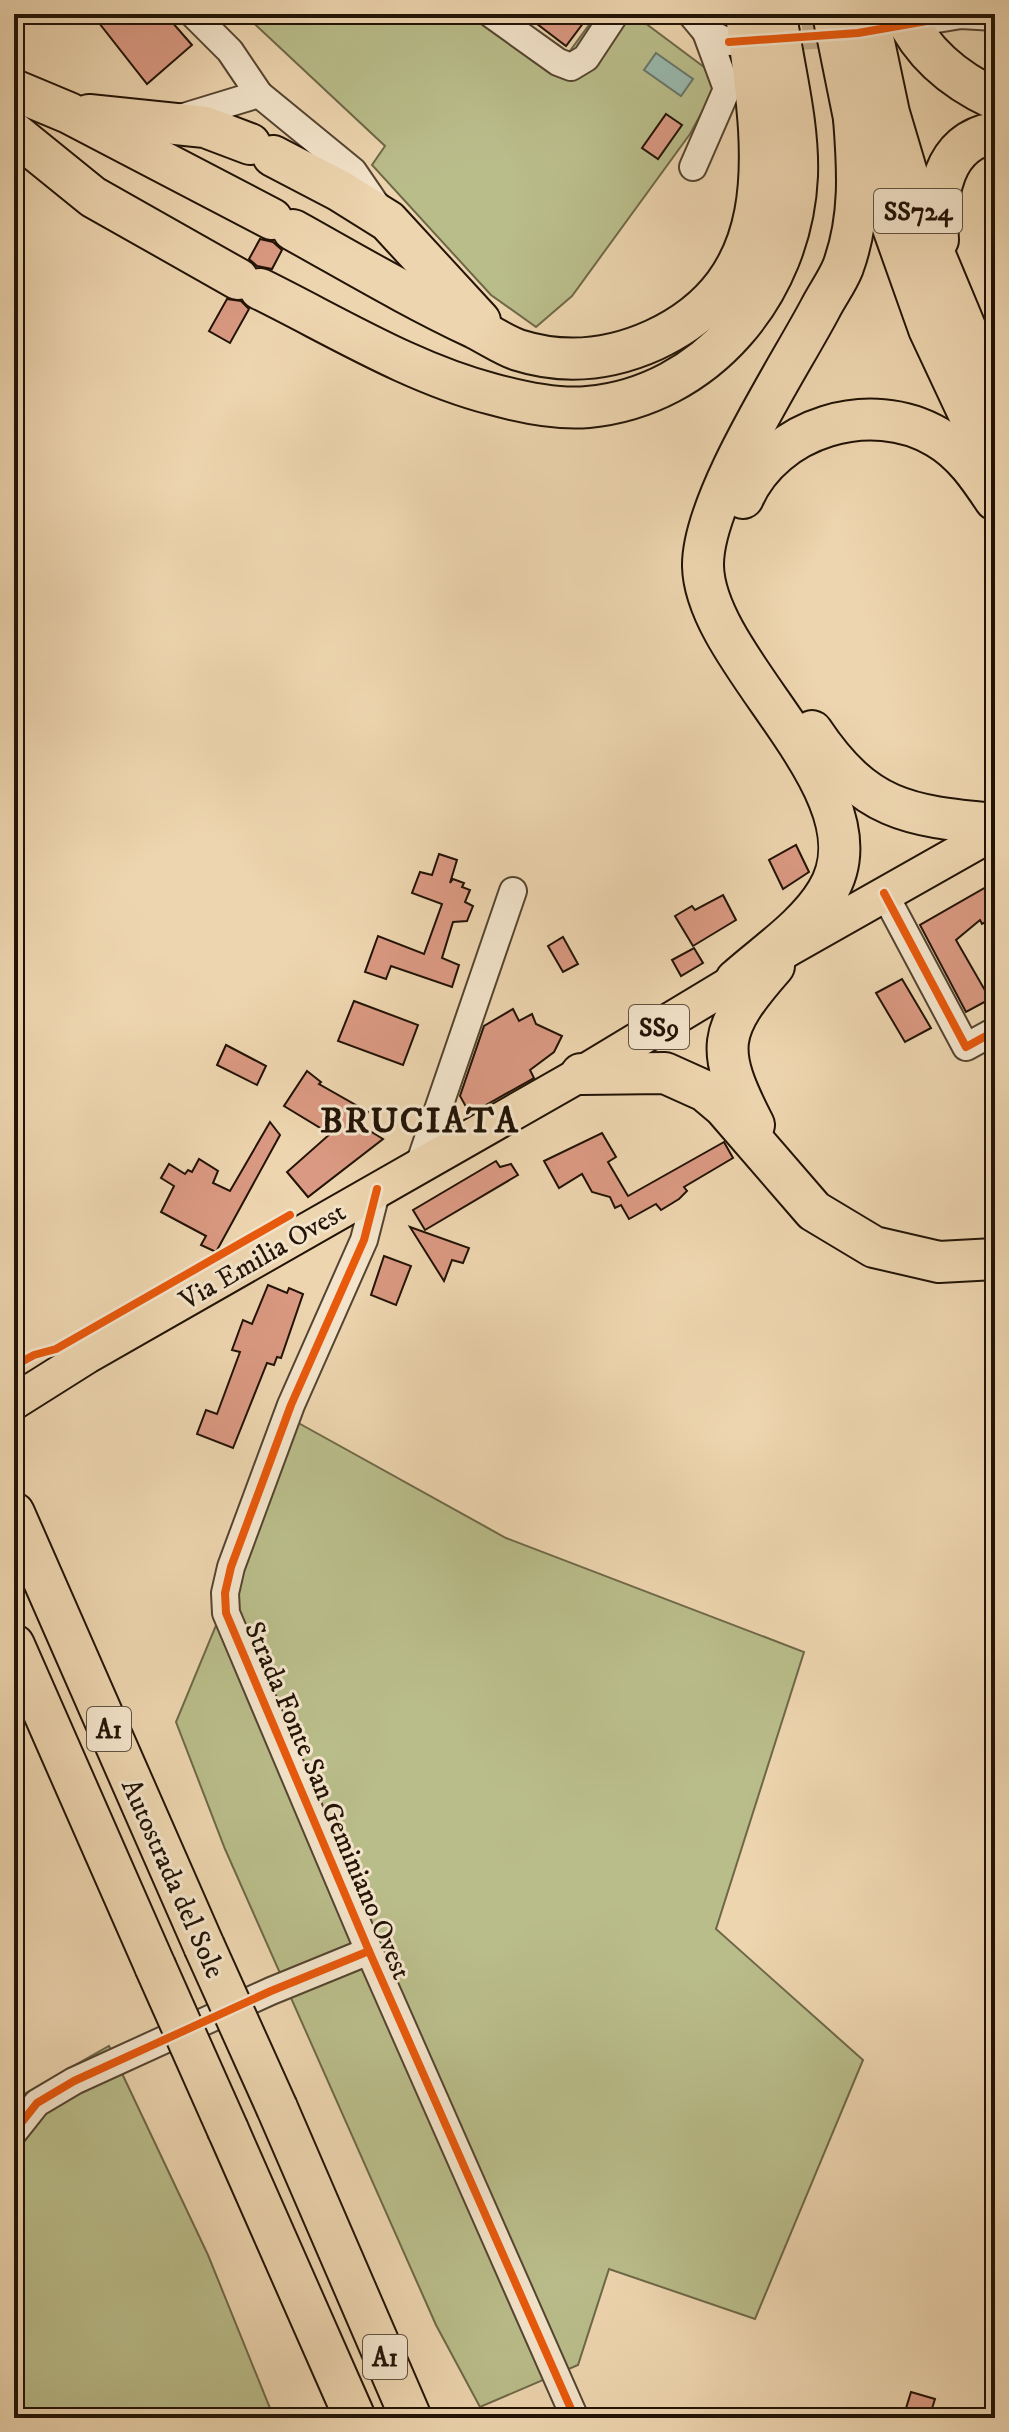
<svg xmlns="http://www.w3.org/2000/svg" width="1009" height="2432" font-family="'IM FELL DW Pica',serif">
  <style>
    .green { fill: #b9bd8a; stroke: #6e6848; stroke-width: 2 }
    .water { fill: #99b8ad; stroke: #69766a; stroke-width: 2 }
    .building { fill: #da9982; stroke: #221306; stroke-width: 2 }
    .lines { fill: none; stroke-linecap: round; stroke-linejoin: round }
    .minor-tunnel { stroke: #c4ae8d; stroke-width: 26; stroke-dasharray: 26 13; stroke-linecap: butt }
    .minor-casing { stroke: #554430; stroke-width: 30 }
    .major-casing { stroke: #221306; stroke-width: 38 }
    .highway-casing { stroke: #221306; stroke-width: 44 }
    .minor { stroke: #f3e4cb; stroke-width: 26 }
    .major { stroke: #edd5af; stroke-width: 34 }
    .highway { stroke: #edd5af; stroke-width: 40 }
    .highway-bridge-casing { stroke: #221306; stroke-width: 44; stroke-linecap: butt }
    .highway-bridge { stroke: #edd5af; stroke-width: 40 }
    .cycleway-casing { stroke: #f3e4cb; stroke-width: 13 }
    .cycleway { stroke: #e8590c; stroke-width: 8 }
    .labels { text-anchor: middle; stroke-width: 6; stroke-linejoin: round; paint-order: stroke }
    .shield { fill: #f3e4cb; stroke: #615241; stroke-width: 2 }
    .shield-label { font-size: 26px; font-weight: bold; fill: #221306 }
    .street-label { font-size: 28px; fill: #221306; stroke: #f3e4cb }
    .district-label { font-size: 36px; font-weight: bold; letter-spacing: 2px; fill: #221306; stroke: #f3e4cb }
  </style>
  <rect width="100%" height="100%" fill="#edd5af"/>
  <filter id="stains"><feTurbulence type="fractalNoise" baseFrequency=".0025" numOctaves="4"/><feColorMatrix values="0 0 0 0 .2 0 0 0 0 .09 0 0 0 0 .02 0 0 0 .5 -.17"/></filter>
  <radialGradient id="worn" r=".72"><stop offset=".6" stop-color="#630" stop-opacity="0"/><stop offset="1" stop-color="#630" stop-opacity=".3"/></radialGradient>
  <!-- green -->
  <g class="green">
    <polygon points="244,14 507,14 564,59 597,14 633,14 720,79 690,134 572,296 536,327 491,295 372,165 385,146"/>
    <polygon points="293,1420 506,1538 804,1652 716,1929 863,2060 755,2319 609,2269 578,2365 480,2407 436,2325 225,1849 176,1722 222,1611"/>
    <polygon points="109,2046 208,2255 274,2418 14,2418 14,2106 19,2097"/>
  </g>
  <!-- water -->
  <polygon class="water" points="656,53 693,79 681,96 644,70"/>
  <!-- building -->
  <g class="building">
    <polygon points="92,14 165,14 192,45 147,84"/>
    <polygon points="524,14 590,14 566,46"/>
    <polygon points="666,114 682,125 658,159 642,148"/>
    <polygon points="260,239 273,242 282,250 272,269 257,266 249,259"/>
    <polygon points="227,299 241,301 249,309 230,343 209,331"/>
    <polygon points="796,845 809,872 783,889 769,860"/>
    <polygon points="439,854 457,860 450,883 453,879 464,883 462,887 470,890 465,902 473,906 467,921 453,922 442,958 459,965 452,987 391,966 386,979 365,972 378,936 424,954 442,904 412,893 420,872 432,875"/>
    <polygon points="995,882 995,917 982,924 980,920 956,940 990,999 966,1012 920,925"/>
    <polygon points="723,895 736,920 693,946 675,916 692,906 695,910"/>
    <polygon points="563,937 578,964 563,972 548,946"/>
    <polygon points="694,948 703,963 681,976 672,960"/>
    <polygon points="902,979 931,1028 905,1042 876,993"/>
    <polygon points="354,1001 418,1025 403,1065 338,1041"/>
    <polygon points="513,1009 519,1021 532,1014 536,1024 562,1036 554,1052 530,1070 534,1078 470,1114 460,1096 484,1026"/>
    <polygon points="226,1045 266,1066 257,1085 217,1065"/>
    <polygon points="307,1071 321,1082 319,1084 368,1112 362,1126 383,1139 308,1197 287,1172 330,1134 284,1106"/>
    <polygon points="270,1122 280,1135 216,1252 201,1245 206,1236 161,1212 174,1186 161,1178 169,1164 185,1174 188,1170 192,1172 199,1159 218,1171 213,1183 230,1191"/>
    <polygon points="602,1133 616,1157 608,1162 628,1196 724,1142 733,1158 684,1187 687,1191 679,1199 661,1210 656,1204 629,1219 621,1205 615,1208 610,1197 592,1192 582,1174 559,1188 544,1161"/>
    <polygon points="496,1161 500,1167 511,1164 518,1175 425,1230 413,1210"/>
    <polygon points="410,1227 469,1248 463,1263 452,1260 444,1281"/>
    <polygon points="384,1256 411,1266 396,1305 371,1295"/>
    <polygon points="268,1285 287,1293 289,1288 303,1294 281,1358 277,1357 274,1365 267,1363 233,1448 197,1434 206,1410 217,1414 240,1352 232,1350 243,1320 252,1324"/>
    <polygon points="911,2392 935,2399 929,2418 903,2418"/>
  </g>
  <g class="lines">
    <!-- minor-tunnel -->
    <polyline class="minor-tunnel" points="764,40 852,33"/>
    <!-- minor casing -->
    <g class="minor-casing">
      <g id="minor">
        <polyline points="193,14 230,51 259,94"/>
        <polyline points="491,14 558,62 571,67 586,58 615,14"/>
        <polyline points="691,14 706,32 729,42"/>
        <polyline points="919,22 961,15 995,17"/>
        <polyline points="177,119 259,94 353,171 379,209"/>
        <polyline points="693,167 727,89 706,32"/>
        <polyline points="884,893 966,1047 995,1031"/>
        <polyline points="419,1165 513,891"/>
        <polyline points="377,1189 364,1240 291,1405 231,1567 225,1593 226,1613 369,1951 575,2418"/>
        <polyline points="14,2132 37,2103 74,2081 271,1991 369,1951"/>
      </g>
    </g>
    <!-- major casing -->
    <g class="major-casing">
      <polyline id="major" points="14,1402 87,1356 581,1074 790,948 995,832"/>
    </g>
    <!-- highway casing -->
    <g class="highway-casing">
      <g id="highway">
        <polyline points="833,14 854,118 896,236 929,329 995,470"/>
        <polyline points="868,14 889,113 922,224 995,399"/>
        <path d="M904,14C922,53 956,81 995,99"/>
        <polyline points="14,90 69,113 272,219"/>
        <polyline points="89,115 205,127 250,144"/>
        <polyline points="14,133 93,197 238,279"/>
        <polyline points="273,156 340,191 388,221 480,321"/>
        <path d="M293,230C354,264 413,299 475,328C489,335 504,345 518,350C565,365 610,360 654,340C792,276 761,136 746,14"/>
        <path d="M938,240C935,197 942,140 995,133"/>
        <path d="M260,289C335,326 411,373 492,394C521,402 557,410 588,407C706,396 792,292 797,176C799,123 783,66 776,14"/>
        <path d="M743,498C774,427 871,398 937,437C963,452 979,476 995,500"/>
        <path d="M812,731C865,810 907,816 995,824"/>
        <path d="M736,980C765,954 807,926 827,892C888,793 705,665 703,566C702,500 787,371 820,309C827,295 837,282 843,267C861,218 858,169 854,118"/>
        <polyline points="581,1074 665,1073 705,1091 724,1107 814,1211 874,1247 939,1262 995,1259"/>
        <path d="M754,1125C715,1049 717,1031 774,966"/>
        <polyline points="14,1513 204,1946"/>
        <polyline points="14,1645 155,1966"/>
        <polyline points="277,2108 411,2418"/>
        <polyline points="228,2130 355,2418"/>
      </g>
    </g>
    <!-- minor -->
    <use href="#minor" class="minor"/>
    <!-- major -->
    <use href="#major" class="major"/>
    <!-- highway -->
    <use href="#highway" class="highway"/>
    <!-- highway-bridge casing -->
    <g class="highway-bridge-casing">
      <g id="highway-bridge">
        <polyline points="204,1946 277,2108"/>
        <polyline points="155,1966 228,2130"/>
      </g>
    </g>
    <!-- highway-bridge -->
    <use href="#highway-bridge" class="highway-bridge"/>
    <!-- cycleway casing -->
    <g class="cycleway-casing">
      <g id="cycleway">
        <polyline points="729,42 858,33 961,15 995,17"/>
        <polyline points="884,893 966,1047 995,1031"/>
        <polyline points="377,1189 364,1240 291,1405 231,1567 225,1593 226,1613 369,1951 575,2418"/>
        <polyline points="14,1366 34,1355 56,1349 290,1215"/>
        <polyline points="14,2132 37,2103 74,2081 271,1991 369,1951"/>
      </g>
    </g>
    <!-- cycleway -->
    <use href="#cycleway" class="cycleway"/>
  </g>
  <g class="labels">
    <!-- shield labels -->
    <g class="shield">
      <rect x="874" y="189" width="88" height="44" rx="6"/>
      <rect x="629" y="1005" width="60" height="44" rx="6"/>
      <rect x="87" y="1707" width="44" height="44" rx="6"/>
      <rect x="363" y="2335" width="44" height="44" rx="6"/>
    </g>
    <g class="shield-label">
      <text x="918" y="220">SS724</text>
      <text x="659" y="1036">SS9</text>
      <text x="109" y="1738">A1</text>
      <text x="385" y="2366">A1</text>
    </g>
    <!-- street labels -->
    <g class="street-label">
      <text transform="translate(262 1255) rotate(-30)" y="10">Via Emilia Ovest</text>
      <text transform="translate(329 1800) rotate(67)" y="10">Strada Fonte San Geminiano Ovest</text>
      <text transform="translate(174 1878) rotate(66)" y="10">Autostrada del Sole</text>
    </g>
    <!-- district labels -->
    <g class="district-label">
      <text x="420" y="1132">BRUCIATA</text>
    </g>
  </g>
  <!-- margin -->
  <rect width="1009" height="2432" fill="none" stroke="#edd5af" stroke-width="48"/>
  <rect x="16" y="16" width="977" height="2400" fill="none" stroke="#221306" stroke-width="4"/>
  <rect x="24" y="24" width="961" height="2384" fill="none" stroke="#221306" stroke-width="2"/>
  <rect width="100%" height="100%" filter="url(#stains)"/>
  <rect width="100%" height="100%" fill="url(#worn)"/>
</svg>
